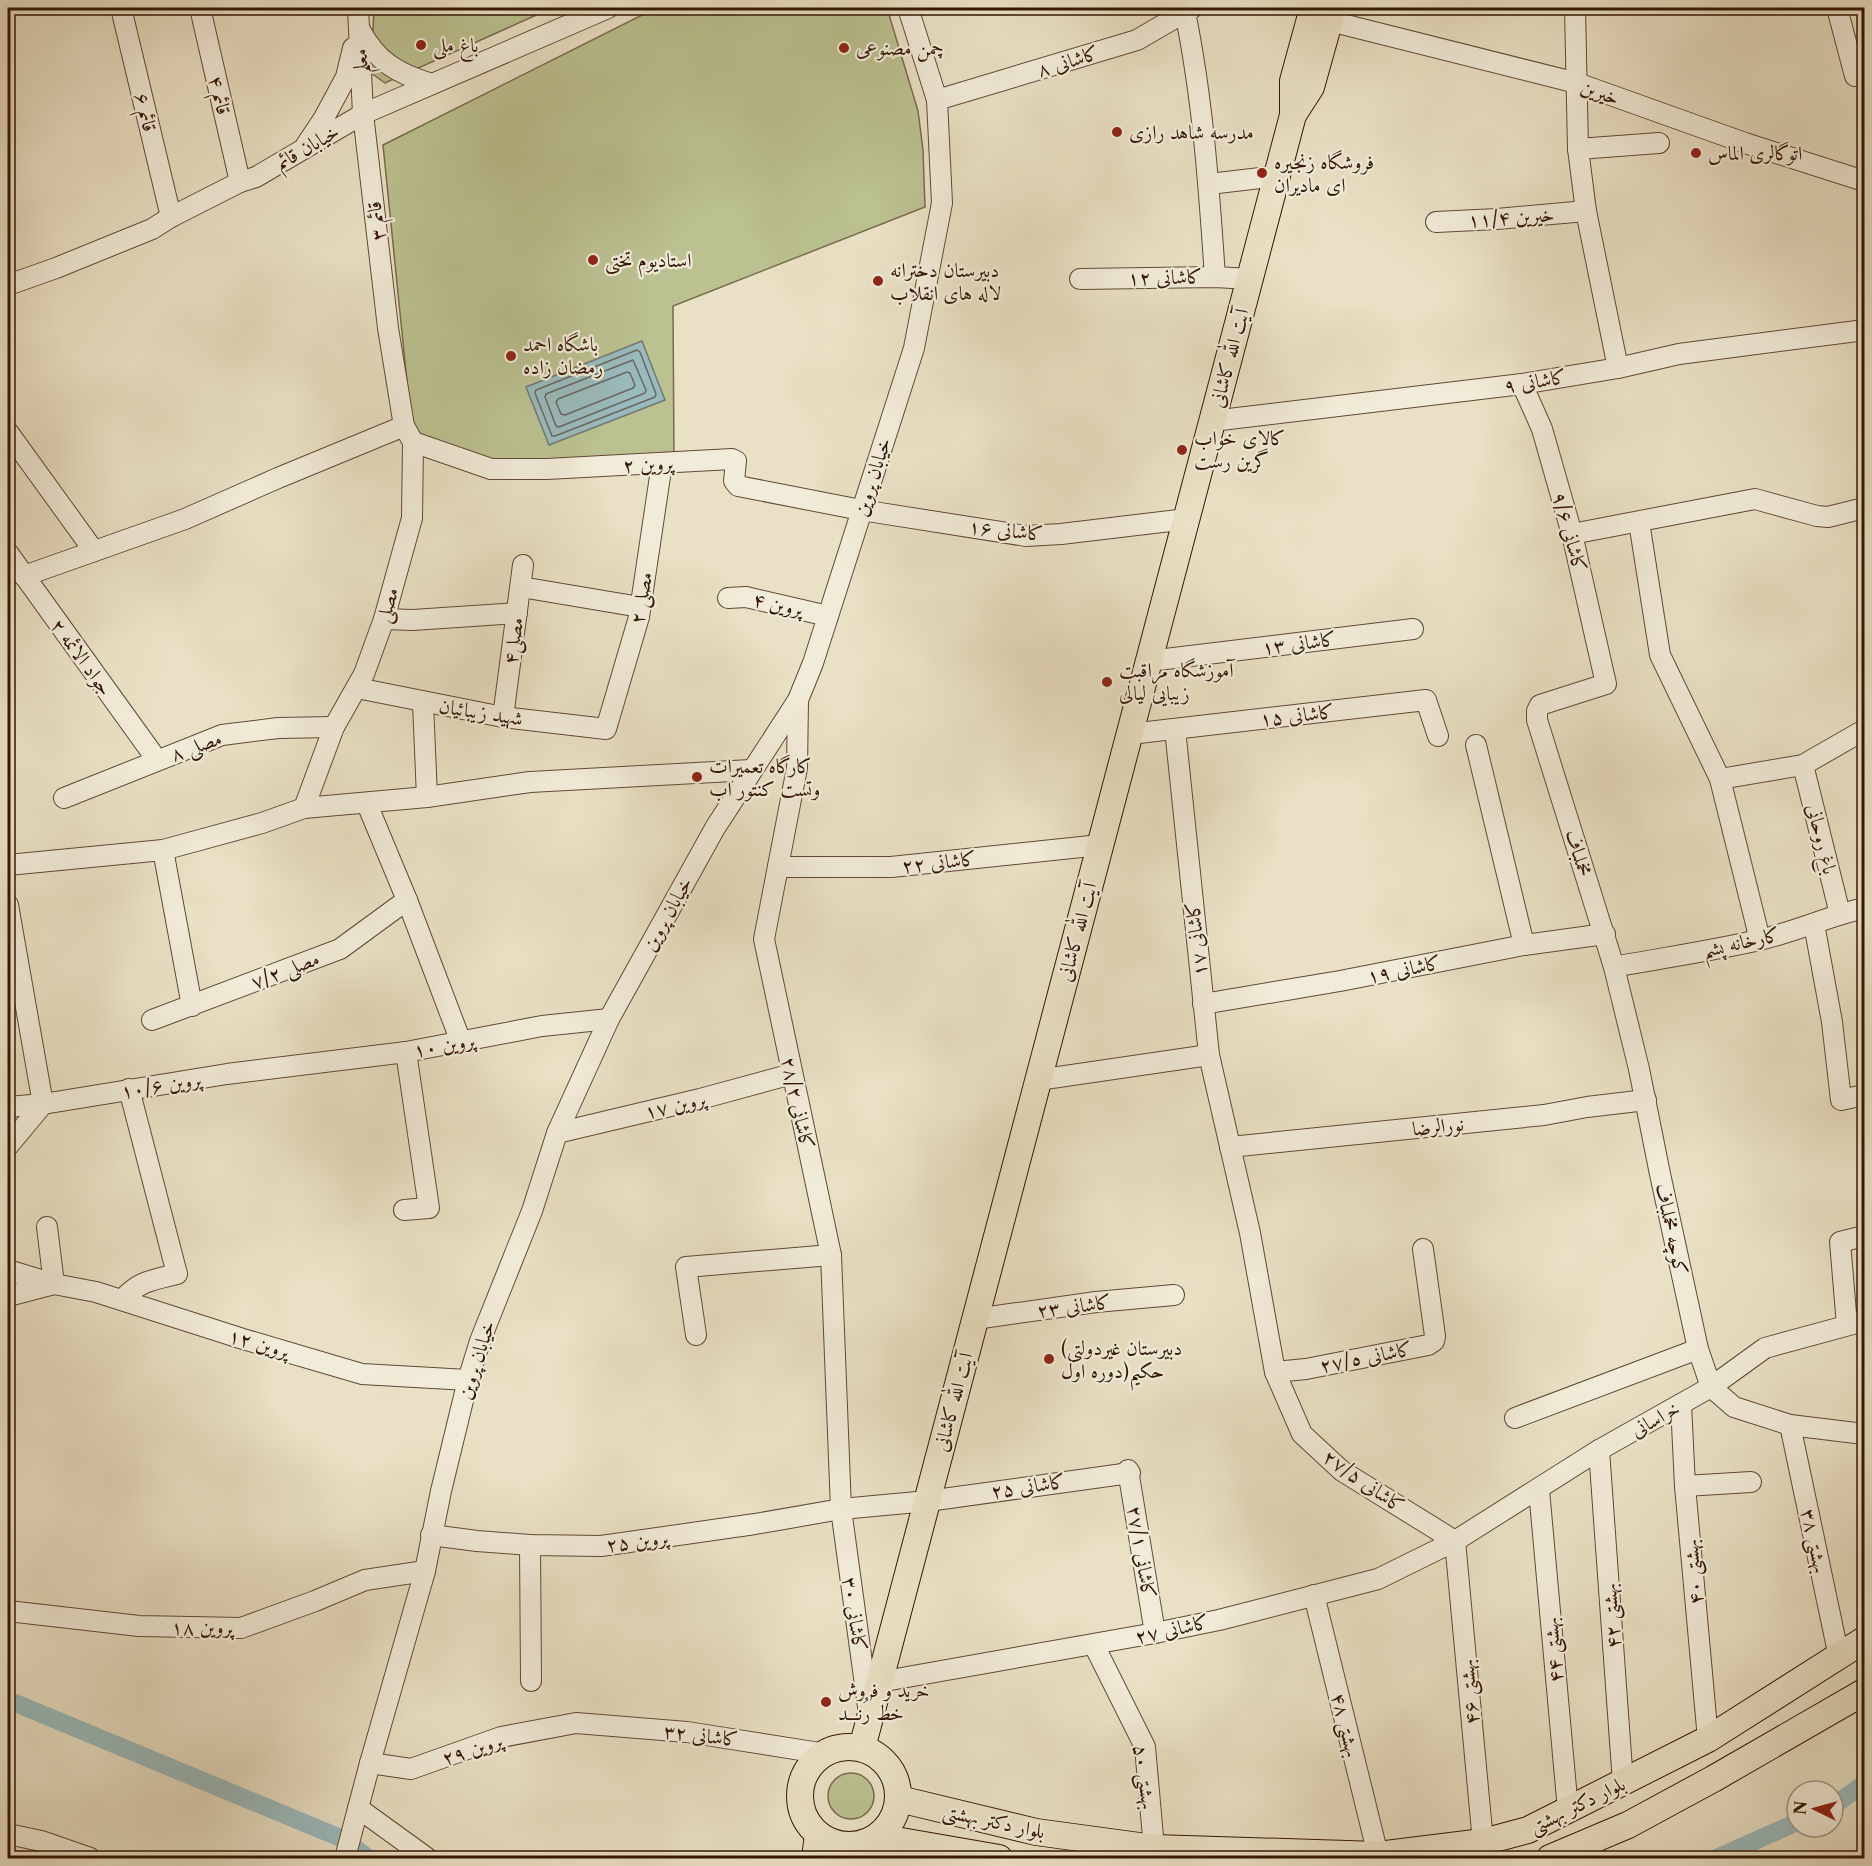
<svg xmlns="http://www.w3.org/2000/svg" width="1872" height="1866" font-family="'Libre Caslon Text',Amiri,serif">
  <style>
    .green { fill: #bbc191; stroke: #786c4b; stroke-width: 1.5 }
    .water { fill: #9abbbd; stroke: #727973; stroke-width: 1.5 }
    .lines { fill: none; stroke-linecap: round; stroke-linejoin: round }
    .shore { stroke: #686861; stroke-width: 1.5 }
    .canal { stroke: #9abbbd; stroke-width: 18 }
    .minor-casing { stroke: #624935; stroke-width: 22 }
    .major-casing { stroke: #351605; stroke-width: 28 }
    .minor { stroke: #f1ecd9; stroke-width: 20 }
    .major { stroke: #e9e1c5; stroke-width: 26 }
    .poi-dot { fill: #8f2418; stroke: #f1ecd9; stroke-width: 2 }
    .labels { text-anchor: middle; stroke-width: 4.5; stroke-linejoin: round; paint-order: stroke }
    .poi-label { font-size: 20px; fill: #351605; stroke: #f1ecd9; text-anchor: start }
    .street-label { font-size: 20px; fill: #351605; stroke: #f1ecd9 }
  </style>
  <rect width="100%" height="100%" fill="#e9e1c5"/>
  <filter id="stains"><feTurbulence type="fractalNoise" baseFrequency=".00333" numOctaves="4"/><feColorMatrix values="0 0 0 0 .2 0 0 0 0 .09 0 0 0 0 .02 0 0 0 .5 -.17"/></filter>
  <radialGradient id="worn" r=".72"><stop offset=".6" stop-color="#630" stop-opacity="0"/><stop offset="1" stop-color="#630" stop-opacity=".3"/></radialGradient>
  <!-- green -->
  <g class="green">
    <polygon points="374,8 552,8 385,83 371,73"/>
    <polygon points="656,8 887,8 918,111 923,150 925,207 673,306 674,460 501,466 413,441 383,145"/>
    <circle cx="851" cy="1796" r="23"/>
  </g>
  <!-- water -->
  <polygon class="water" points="642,341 665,400 549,445 526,387"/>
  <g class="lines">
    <!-- shore -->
    <g class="shore">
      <polygon points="637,350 640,352 656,394 655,397 555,436 552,436 535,393 536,390"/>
      <polygon points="633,360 646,390 645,393 559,427 556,426 545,397 546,394"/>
      <polygon points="627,372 630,373 635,385 633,388 565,415 561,414 556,402 558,399"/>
    </g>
    <!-- canal -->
    <g class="canal">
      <polyline points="8,1700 343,1839 368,1858"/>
      <polyline points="1833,1806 1864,1784"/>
      <polyline points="1717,1858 1797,1822"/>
    </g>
    <!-- minor casing -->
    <g class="minor-casing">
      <g id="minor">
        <polyline points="121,8 171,217"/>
        <polyline points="200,8 240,182"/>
        <polyline points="1575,8 1578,149 1586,211 1618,368"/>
        <polyline points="1837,8 1855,76"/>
        <path d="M1185,12C1203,100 1209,188 1215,277"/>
        <polyline points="1330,21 1577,83 1745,143 1864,181"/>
        <path d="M360,30C377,62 398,74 432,84"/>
        <polyline points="937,100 1137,40 1192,8"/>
        <polyline points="306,145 324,118 346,77 353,48"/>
        <polyline points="1578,149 1659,143"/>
        <polyline points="1209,184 1277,176"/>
        <polyline points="1436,222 1497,219 1586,211"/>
        <polyline points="1080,279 1215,277 1250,279"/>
        <polyline points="8,285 56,268 152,229 171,217 240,182 256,177 363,114 608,8"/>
        <polyline points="1522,384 1542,429 1572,534 1606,684 1540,705 1537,711 1537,720 1614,967 1639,1069 1660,1174 1698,1349 1711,1387 1734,1407 1790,1425 1864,1434"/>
        <polyline points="1212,421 1522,384 1618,368 1679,354 1857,331"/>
        <polyline points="8,432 94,551"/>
        <polyline points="413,442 491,469 547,469 732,459 736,461 734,481 738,486 861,510 1026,536 1061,534 1187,519"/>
        <polyline points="1639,522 1660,655 1720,779 1803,765 1864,730"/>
        <polyline points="1572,534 1755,499 1817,516 1828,517 1864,508"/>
        <polyline points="8,553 157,760"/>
        <polyline points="24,576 185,519 278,478 404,426"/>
        <polyline points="521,587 640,607"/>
        <polyline points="728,598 746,597 828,616"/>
        <polyline points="384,619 413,620 517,613"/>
        <polyline points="1149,661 1413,629"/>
        <polyline points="357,688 503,717 606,729 639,617 662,463"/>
        <polyline points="798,700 797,768 764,939 831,1255 841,1509 869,1714"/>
        <polyline points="423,703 427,797"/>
        <polyline points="503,717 523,565"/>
        <polyline points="1175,729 1209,1055 1250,1233 1275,1372 1302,1434 1342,1471 1455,1541"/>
        <polyline points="1130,734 1426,700 1438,736"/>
        <polyline points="1476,745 1524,945"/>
        <polyline points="1803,765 1840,914"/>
        <polyline points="1720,779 1760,940"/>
        <polyline points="64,798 222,735 278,728 334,727"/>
        <polyline points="367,804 407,900 461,1042"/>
        <polyline points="304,808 334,727 364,674 384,619 412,518 413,442 404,426 388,328 363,114 358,8"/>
        <polyline points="163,850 192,1006"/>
        <polyline points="8,865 163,850 262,823 304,808 427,797 530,782 751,770"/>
        <polyline points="778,867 891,867 1100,845"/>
        <polyline points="8,905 43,1104"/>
        <polyline points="1814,924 1832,1022 1841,1100 1864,1095"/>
        <path d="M1614,967C1662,958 1711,951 1759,940C1795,932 1829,916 1864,908"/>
        <polyline points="1203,1004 1340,981 1524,945 1605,934"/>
        <polyline points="152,1020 340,949 407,900"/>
        <polyline points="1038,1080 1209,1055"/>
        <polyline points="8,1107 43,1104 227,1074 406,1052 542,1026 609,1019"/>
        <polyline points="557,1133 700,1099 792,1074"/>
        <polyline points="8,1146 43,1104"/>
        <polyline points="1230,1147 1544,1115 1587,1107 1646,1100"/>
        <polyline points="404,1210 429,1208 406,1052"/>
        <polyline points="47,1227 54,1284"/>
        <polyline points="8,1270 54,1284 96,1292 243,1339 362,1374 468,1380"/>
        <polyline points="8,1296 54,1284"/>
        <path d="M122,1300C139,1281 152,1280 177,1274L129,1089"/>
        <polyline points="975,1319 1096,1302 1174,1295"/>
        <polyline points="1847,1325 1840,1242 1864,1236"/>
        <polyline points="696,1335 686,1267 831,1255"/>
        <polyline points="1275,1372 1306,1369 1428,1345 1434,1341 1435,1336 1423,1249"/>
        <polyline points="1681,1404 1685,1486 1708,1739"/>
        <polyline points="1515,1418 1698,1349"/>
        <polyline points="1790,1425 1839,1657"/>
        <polyline points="1599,1450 1623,1783"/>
        <polyline points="1128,1470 1155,1633"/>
        <polyline points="1685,1486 1751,1482"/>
        <polyline points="1539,1490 1568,1810"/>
        <polyline points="431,1535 477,1541 530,1545 601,1546 755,1524 841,1509 928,1501 1130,1473"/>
        <polyline points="1455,1541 1483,1842"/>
        <polyline points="530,1545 531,1681"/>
        <polyline points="1314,1595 1378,1855"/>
        <polyline points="8,1611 139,1626 241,1628 315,1601 365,1580 425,1571"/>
        <polyline points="1094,1645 1145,1747 1154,1848"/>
        <polyline points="879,1682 1155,1633 1219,1620 1378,1579 1455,1541 1599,1450 1711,1387 1765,1348 1864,1321"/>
        <polyline points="370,1763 411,1769 501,1737 576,1723 687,1732 826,1754"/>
        <polyline points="358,1808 427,1858"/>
        <polyline points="8,1834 41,1841 90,1858"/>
        <polyline points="345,1858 370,1763 425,1571 441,1491 468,1380 480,1341 532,1211 557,1133 609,1019 715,828 798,700 813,663 914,348 942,203 937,100 908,8"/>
      </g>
    </g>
    <!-- major casing -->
    <g class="major-casing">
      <g id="major">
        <polyline points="1293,115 1311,87 1333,8"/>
        <circle cx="849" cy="1796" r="49"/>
        <polyline points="862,1748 1293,115 1293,81 1313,8"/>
        <polyline points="899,1799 1036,1832 1154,1848 1378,1855 1483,1842 1528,1830 1708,1739 1864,1640"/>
        <polyline points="874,1848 878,1837 999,1858"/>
        <polyline points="815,1858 818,1835"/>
        <polyline points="1550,1858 1628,1825 1713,1779 1864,1692"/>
      </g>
    </g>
    <!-- minor -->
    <use href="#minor" class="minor"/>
    <!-- major -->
    <use href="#major" class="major"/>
  </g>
  <!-- markers -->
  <g class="poi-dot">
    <circle cx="421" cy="45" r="6"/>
    <circle cx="844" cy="48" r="6"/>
    <circle cx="1117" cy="132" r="6"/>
    <circle cx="1696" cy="153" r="6"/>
    <circle cx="1262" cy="173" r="6"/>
    <circle cx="593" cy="260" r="6"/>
    <circle cx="878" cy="281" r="6"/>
    <circle cx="511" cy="356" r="6"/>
    <circle cx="1182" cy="450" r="6"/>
    <circle cx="1107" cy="682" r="6"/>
    <circle cx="697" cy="777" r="6"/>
    <circle cx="1049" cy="1359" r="6"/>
    <circle cx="826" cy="1702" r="6"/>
  </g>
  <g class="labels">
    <!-- poi labels -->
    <g class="poi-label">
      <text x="433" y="52">باغ ملی</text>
      <text x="856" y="55">چمن مصنوعی</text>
      <text x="1129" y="139">مدرسه شاهد رازی</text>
      <text x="1708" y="160">اتوگالری الماس</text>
      <text x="1274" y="169">فروشگاه زنجیره<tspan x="1274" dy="23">ای مادیران</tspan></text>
      <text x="605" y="267">استادیوم تختی</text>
      <text x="890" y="277">دبیرستان دخترانه<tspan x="890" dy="23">لاله های انقلاب</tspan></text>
      <text x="523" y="351">باشگاه احمد<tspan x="523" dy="23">رمضان زاده</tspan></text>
      <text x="1194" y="445">کالای خواب<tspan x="1194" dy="23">گرین رست</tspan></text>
      <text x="1119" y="677">آموزشگاه مراقبت<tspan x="1119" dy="23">زیبایی لیالی</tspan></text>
      <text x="709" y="773">کارگاه تعمیرات<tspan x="709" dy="23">وتست کنتور اب</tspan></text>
      <text x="1061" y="1355">(دبیرستان غيردولتی<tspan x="1061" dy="23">حکیم(دوره اول</tspan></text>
      <text x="838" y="1697">خرید و فروش<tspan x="838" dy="23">خط رُنـــد</tspan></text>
    </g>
    <!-- street labels -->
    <g class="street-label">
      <text transform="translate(360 61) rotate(-93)" y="7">معلم</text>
      <text transform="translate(1068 61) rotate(-17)" y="7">کاشانی ۸</text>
      <text transform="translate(1600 92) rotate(19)" y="7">خیرین</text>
      <text transform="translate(220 95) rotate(77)" y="7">قائم ۴</text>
      <text transform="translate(146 112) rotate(77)" y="7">قائم ۶</text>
      <text transform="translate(307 147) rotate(-30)" y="7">خیابان قائم</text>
      <text transform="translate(1511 217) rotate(-4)" y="7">خیرین ۱۱/۴</text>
      <text transform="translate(376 221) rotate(-97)" y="7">قائم ۳</text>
      <text transform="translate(1165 277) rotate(-1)" y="7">کاشانی ۱۲</text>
      <text transform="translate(1229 358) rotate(-75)" y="7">آیت الله کاشانی</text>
      <text transform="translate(1535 381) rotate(-9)" y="7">کاشانی ۹</text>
      <text transform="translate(648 464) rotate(-3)" y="7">پروین ۲</text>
      <text transform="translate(872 477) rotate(-72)" y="7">خیابان پروین</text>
      <text transform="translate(1006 530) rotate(6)" y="7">کاشانی ۱۶</text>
      <text transform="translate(1570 532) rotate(75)" y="7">کاشانی ۹/۶</text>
      <text transform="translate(641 598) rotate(-80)" y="7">مصلی ۲</text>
      <text transform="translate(778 604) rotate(12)" y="7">پروین ۴</text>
      <text transform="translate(387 605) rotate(-74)" y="7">مصلی</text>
      <text transform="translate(513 641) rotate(-82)" y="7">مصلی۴</text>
      <text transform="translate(1299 643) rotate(-7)" y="7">کاشانی ۱۳</text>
      <text transform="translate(82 657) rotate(54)" y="7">جواد الائمه ۲</text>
      <text transform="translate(481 712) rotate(9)" y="7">شهید زیبائیان</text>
      <text transform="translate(1297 715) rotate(-6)" y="7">کاشانی ۱۵</text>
      <text transform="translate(196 746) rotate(-20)" y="7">مصلی ۸</text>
      <text transform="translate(1822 839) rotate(76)" y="7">باغ روحانی</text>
      <text transform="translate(1579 853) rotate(73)" y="7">مخملباف</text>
      <text transform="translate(939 862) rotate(-6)" y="7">کاشانی ۲۲</text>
      <text transform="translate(667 914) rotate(-61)" y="7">خیابان پروین</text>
      <text transform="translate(1077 932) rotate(-75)" y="7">آیت الله کاشانی</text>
      <text transform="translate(1196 939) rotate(-96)" y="7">کاشانی ۱۷</text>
      <text transform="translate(1741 942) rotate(-12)" y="7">کارخانه پشم</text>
      <text transform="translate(1404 969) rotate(-11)" y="7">کاشانی ۱۹</text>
      <text transform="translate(285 970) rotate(-21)" y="7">مصلی ۷/۲</text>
      <text transform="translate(444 1045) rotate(-10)" y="7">پروین ۱۰</text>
      <text transform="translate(161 1085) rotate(-9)" y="7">پروین ۱۰/۶</text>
      <text transform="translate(798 1103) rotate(78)" y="7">کاشانی ۲۸/۲</text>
      <text transform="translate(675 1105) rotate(-13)" y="7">پروین ۱۷</text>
      <text transform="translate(1438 1126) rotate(-6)" y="7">نورالرضا</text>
      <text transform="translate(1672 1229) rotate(78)" y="7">کوچه مخملباف</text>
      <text transform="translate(1074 1306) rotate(-7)" y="7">کاشانی ۲۳</text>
      <text transform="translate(259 1343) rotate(16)" y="7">پروین ۱۲</text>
      <text transform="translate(1366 1357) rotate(-11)" y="7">کاشانی ٢٧/٥</text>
      <text transform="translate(476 1360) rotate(-72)" y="7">خیابان پروین</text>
      <text transform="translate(953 1402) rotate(-75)" y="7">آیت الله کاشانی</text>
      <text transform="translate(1655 1419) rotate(-29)" y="7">خراسانی</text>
      <text transform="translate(1364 1481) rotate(35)" y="7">کاشانی ۲۷/۵</text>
      <text transform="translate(1028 1486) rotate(-8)" y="7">کاشانی ۲۵</text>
      <text transform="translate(637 1541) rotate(-7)" y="7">پروین ۲۵</text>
      <text transform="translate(1815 1541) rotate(78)" y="7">بهشتی ۳۸</text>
      <text transform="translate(1142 1552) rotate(81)" y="7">کاشانی ۲۷/۱</text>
      <text transform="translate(1693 1572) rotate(-95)" y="7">بهشتی ۴۰</text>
      <text transform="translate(855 1614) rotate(82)" y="7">کاشانی ۳۰</text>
      <text transform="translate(1611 1616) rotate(-94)" y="7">بهشتی ۴۲</text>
      <text x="202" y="1634">پروین ۱۸</text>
      <text transform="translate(1172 1629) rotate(-12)" y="7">کاشانی ۲۷</text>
      <text transform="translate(1553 1650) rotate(-95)" y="7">بهشتی ۴۴</text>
      <text transform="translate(1469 1692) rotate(-95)" y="7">بهشتی ۴۶</text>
      <text transform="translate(1346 1725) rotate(76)" y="7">بهشتی ۴۸</text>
      <text transform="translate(701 1735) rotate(7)" y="7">کاشانی ۳۲</text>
      <text transform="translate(472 1749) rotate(-18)" y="7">پروین ۲۹</text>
      <text transform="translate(1145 1777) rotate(82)" y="7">بهشتی ۵۰</text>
      <text transform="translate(1577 1805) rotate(-26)" y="7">بلوار دکتر بهشتی</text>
      <text transform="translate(994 1821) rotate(12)" y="7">بلوار دکتر بهشتی</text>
    </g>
  </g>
  <!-- margin -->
  <rect width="1872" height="1866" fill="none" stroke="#e9e1c5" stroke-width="30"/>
  <rect x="9" y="9" width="1854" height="1848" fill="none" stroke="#351605" stroke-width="3"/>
  <rect x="15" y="15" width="1842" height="1836" fill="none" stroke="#351605" stroke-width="1.5"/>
  <!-- north arrow -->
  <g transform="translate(1815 1809) rotate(275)"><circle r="28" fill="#f1ecd9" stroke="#a69684" stroke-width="1.5"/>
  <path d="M0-4.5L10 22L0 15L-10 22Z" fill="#8f2418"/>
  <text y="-9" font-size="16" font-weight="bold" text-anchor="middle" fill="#351605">N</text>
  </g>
  <rect width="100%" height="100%" filter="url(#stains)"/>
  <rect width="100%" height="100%" fill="url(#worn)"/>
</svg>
